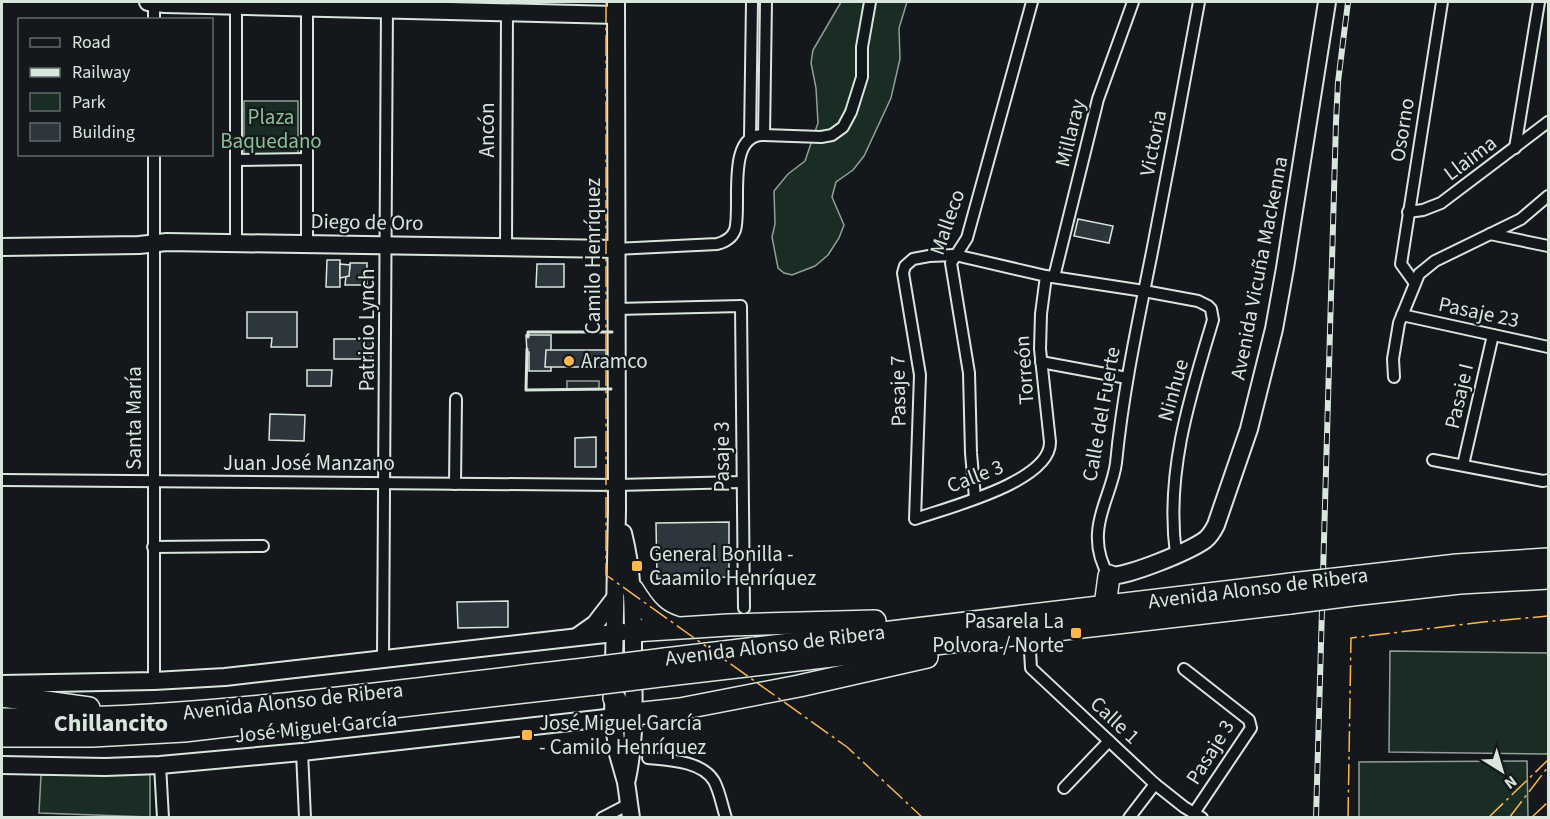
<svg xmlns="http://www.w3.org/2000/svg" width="1550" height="819" font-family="'Source Sans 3',sans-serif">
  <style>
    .green { fill: #1a2d24; stroke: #939e99; stroke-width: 1.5 }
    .parking { fill: #24282b; stroke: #939e99; stroke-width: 1.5 }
    .building { fill: #2c363c; stroke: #d8e6dc; stroke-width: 1.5 }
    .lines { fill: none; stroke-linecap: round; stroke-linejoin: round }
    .street-casing { stroke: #d8e6dc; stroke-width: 14 }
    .secondary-casing { stroke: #d8e6dc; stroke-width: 20 }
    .highway-casing { stroke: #d8e6dc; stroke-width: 24 }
    .street { stroke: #14181c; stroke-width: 10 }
    .secondary { stroke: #14181c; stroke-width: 16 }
    .highway { stroke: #14181c; stroke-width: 21 }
    .rail-casing { stroke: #d8e6dc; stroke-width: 6 }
    .rail { stroke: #14181c; stroke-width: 4; stroke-dasharray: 11; stroke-linecap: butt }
    .highway-bridge-casing { stroke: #d8e6dc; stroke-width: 24; stroke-linecap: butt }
    .highway-bridge { stroke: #14181c; stroke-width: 21 }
    .wall { stroke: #d8e6dc; stroke-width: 3 }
    .power { stroke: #ffb74d; stroke-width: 1.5; stroke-dasharray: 21 4.5 3 4.5; stroke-linecap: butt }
    .poi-dot { fill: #ffb74d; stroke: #14181c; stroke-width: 2 }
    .labels { text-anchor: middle; stroke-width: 4.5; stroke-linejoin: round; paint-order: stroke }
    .park-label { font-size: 21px; fill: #8ac095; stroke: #14181c }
    .street-label { font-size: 21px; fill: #d8e6dc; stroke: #14181c }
    .poi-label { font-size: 21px; fill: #d8e6dc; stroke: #14181c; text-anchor: start }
    .quarter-label { font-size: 24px; font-weight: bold; fill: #d8e6dc; stroke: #14181c }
  </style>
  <rect width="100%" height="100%" fill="#14181c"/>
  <!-- green -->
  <g class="green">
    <polygon points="841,2 907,2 899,28 900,59 891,98 864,156 853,170 836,182 832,197 844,225 839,238 828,255 815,266 792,275 784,273 778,268 772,237 775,224 774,191 788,174 805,161 818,123 816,88 811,63 813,50"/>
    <rect x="244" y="101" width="54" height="55"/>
    <polygon points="1390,651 1548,653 1548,754 1389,752"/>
    <polygon points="1527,761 1528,817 1359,817 1359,762"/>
    <polygon points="150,774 150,817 39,813 41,775"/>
  </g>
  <!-- parking -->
  <rect class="parking" x="567" y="381" width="32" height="8"/>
  <!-- building -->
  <g class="building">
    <polygon points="1078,219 1113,226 1109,243 1074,236"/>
    <polygon points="327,260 340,260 340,287 326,287"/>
    <polygon points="350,263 367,263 367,285 345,285 346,276 349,276"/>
    <polygon points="340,264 350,265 349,276 340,278"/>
    <polygon points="537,264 564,264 564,287 536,287"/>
    <polygon points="247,312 297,312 297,347 271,347 272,338 247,338"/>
    <polygon points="526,335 551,335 551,371 529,371 529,352 527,352"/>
    <rect x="334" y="339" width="37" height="20"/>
    <polygon points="546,350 606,350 606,367 545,367"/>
    <polygon points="307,370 332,370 331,386 307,386"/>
    <polygon points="270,414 305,415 304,441 269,440"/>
    <polygon points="596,437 596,467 575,467 575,438"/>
    <polygon points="729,522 729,577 657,579 656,523"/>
    <polygon points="508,601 508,627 458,628 457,602"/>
  </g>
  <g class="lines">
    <!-- street casing -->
    <g class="street-casing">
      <g id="street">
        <polyline points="154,2 154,20"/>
        <polyline points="307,4 307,243"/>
        <polyline points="764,135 821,137 832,135 843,127 851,112 862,77 862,47 870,2"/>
        <polyline points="750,138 752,2"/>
        <polyline points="1515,148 1539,2"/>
        <polyline points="236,160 307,159"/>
        <polyline points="1408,212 1423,210 1441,203 1548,122"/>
        <polyline points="1490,234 1548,246"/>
        <polyline points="236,243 236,2"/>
        <polyline points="506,247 507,12"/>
        <path d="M615,249L717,244C725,242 732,238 735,230C742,208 725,133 764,135L766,2"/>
        <path d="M1046,276L1041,314L1040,349L1050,442C1051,482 946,508 915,519L920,375L903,273L905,266L913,259L929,256L955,255L1046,276L1144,291L1198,301L1208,306L1211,309L1213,320C1190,396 1165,473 1176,554"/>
        <polyline points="1054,277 1098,99 1133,2"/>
        <polyline points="1414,282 1401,264 1442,2"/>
        <polyline points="616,309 741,306 744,608"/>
        <polyline points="1402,315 1548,347"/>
        <polyline points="1041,362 1127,378"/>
        <polyline points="1394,377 1393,359 1399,323 1419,274 1435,261 1521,219 1548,196"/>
        <polyline points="1433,460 1543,481 1548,480"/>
        <polyline points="1463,465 1493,335"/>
        <polyline points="2,480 617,485 742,482"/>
        <polyline points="455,484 456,399"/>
        <polyline points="975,498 971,453 969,373 951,263 967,238 1032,2"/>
        <polyline points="153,547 263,546"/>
        <path d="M1109,576C1101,563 1097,549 1098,533C1099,509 1113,487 1116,463C1123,391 1138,322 1152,252C1168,169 1184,85 1199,2"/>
        <polyline points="1029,633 1031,668 1155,784 1184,807 1202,818"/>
        <polyline points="383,658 387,5"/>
        <polyline points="1184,669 1249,720 1251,728 1194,813"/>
        <polyline points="154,681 154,154"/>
        <polyline points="302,752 305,818"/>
        <path d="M648,758C669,760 702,761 714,781C720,792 722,806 726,818"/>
        <polyline points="160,765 163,818"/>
        <polyline points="1064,788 1109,741"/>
        <polyline points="602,818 629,804"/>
        <polyline points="1129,818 1155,784"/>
      </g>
    </g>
    <!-- secondary casing -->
    <g class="secondary-casing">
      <g id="secondary">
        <polyline points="148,2 165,4 616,15"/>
        <polyline points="616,2 617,510 613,718 618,754 626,782 631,818"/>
        <polyline points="2,247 139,245 167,242 615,249"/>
        <path d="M623,533C634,576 633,618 633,662C634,702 635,740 627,779"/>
        <path d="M1109,576C1129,576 1188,552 1205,540C1210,536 1213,531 1216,525L1249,429L1274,329L1285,268L1327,2"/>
        <polyline points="578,636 595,624 615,598"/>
        <polyline points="2,684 154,681 225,677 623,632"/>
        <polyline points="2,765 105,767 160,765 302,752 624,716"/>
      </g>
    </g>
    <!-- highway casing -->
    <g class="highway-casing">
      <g id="highway">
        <polyline points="1353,577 1457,565 1548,559"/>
        <path d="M633,590C644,608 654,621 675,627"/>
        <polyline points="1352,595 1460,583 1548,578"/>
        <polyline points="1105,606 1109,576"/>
        <polyline points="633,631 728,625 875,621"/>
        <polyline points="665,659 1291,584"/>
        <polyline points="668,675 1290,603"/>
        <polyline points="2,696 89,708"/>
        <polyline points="614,698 621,709 634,714 680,709 799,686 927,657"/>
        <path d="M2,719C199,721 397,690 593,668"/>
        <polyline points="2,736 92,736 184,731 595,684"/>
      </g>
    </g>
    <!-- street -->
    <use href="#street" class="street"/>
    <!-- secondary -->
    <use href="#secondary" class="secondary"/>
    <!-- highway -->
    <use href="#highway" class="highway"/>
    <!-- rail casing -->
    <g class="rail-casing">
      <polyline id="rail" points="1316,818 1336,122 1338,82 1348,2"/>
    </g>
    <!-- rail -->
    <use href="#rail" class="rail"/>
    <!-- highway-bridge casing -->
    <g class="highway-bridge-casing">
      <g id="highway-bridge">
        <polyline points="1291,584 1353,577"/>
        <polyline points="1290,603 1352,595"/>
        <polyline points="593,668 665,659"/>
        <polyline points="595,684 668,675"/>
      </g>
    </g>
    <!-- highway-bridge -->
    <use href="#highway-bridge" class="highway-bridge"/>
    <!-- wall -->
    <g class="wall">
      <polyline points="528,337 528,332 612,332"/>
      <polyline points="527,349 526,390 611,389"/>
    </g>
    <!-- power -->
    <g class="power">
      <polyline points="606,2 606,575 847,747 923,818"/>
      <polyline points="1348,818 1351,638 1483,622 1548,616"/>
      <polyline points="1488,818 1548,760"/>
      <polyline points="1509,818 1548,767"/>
      <polyline points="1531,818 1548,802"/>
    </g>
  </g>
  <!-- markers -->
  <g class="poi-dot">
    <circle cx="569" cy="361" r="6"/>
    <rect x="631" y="560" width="12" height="12" rx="3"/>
    <rect x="1070" y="627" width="12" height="12" rx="3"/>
    <rect x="521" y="729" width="12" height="12" rx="3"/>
  </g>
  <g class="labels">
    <!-- park labels -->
    <g class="park-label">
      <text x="271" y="124">Plaza<tspan x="271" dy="24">Baquedano</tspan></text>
    </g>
    <!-- street labels -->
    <g class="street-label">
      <text transform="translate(487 130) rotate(-90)" y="7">Ancón</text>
      <text transform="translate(1402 130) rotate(-81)" y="7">Osorno</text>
      <text transform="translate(1070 133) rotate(-76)" y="7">Millaray</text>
      <text transform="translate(1153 143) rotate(-79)" y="7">Victoria</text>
      <text transform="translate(1470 158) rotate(-37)" y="7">Llaima</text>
      <text transform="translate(367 222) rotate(1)" y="7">Diego de Oro</text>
      <text transform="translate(947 222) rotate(-71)" y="7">Malleco</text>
      <text transform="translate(593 256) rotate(-90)" y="7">Camilo Henríquez</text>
      <text transform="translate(1259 268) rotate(-79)" y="7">Avenida Vicuña Mackenna</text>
      <text transform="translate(1479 312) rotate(12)" y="7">Pasaje 23</text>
      <text transform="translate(367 330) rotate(-90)" y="7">Patricio Lynch</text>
      <text transform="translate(1024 370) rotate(-94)" y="7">Torreón</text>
      <text transform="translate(1173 390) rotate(-74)" y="7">Ninhue</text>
      <text transform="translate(898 391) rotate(-91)" y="7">Pasaje 7</text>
      <text transform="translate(1459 396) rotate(-77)" y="7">Pasaje I</text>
      <text transform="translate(1101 414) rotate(-80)" y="7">Calle del Fuerte</text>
      <text transform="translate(134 418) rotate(-90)" y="7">Santa María</text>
      <text transform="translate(722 457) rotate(-90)" y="7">Pasaje 3</text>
      <text x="309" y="470">Juan José Manzano</text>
      <text transform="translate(975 476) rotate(-21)" y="7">Calle 3</text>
      <text transform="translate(1258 588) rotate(-7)" y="7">Avenida Alonso de Ribera</text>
      <text transform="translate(775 645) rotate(-7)" y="7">Avenida Alonso de Ribera</text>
      <text transform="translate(293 701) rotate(-6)" y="7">Avenida Alonso de Ribera</text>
      <text transform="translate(1115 720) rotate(43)" y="7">Calle 1</text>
      <text transform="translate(316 727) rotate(-6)" y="7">José Miguel García</text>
      <text transform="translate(1210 752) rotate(-58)" y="7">Pasaje 3</text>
    </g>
    <!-- poi labels -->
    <g class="poi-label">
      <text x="581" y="368">Aramco</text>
      <text x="649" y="561">General Bonilla -<tspan x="649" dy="24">Caamilo Henríquez</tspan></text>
      <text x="1064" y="628" text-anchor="end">Pasarela La<tspan x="1064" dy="24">Polvora / Norte</tspan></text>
      <text x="539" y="730">José Miguel García<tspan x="539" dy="24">- Camilo Henríquez</tspan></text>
    </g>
    <!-- quarter labels -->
    <g class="quarter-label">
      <text x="111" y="731">Chillancito</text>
    </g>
  </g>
  <!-- border -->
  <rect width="1550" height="819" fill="none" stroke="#d8e6dc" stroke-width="6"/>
  <!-- legend -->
  <rect x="18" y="18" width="195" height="138" fill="#14181c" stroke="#626a69" stroke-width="1.5"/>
  <rect x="30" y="38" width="30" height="9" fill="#14181c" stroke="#626a69" stroke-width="1.5"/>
  <text x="72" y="48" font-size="18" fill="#d8e6dc">Road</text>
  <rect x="30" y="68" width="30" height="9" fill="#d8e6dc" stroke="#626a69" stroke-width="1.5"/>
  <text x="72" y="78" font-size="18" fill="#d8e6dc">Railway</text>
  <rect x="30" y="93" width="30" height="18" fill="#1a2d24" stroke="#626a69" stroke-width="1.5"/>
  <text x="72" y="108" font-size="18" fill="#d8e6dc">Park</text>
  <rect x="30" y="123" width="30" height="18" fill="#2c363c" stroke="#626a69" stroke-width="1.5"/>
  <text x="72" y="138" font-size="18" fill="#d8e6dc">Building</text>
  <!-- north arrow -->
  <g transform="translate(1502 771) rotate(143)" stroke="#14181c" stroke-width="4.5" paint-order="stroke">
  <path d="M0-4.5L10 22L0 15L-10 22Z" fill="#d8e6dc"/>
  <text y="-9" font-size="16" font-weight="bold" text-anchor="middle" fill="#d8e6dc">N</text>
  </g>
</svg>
